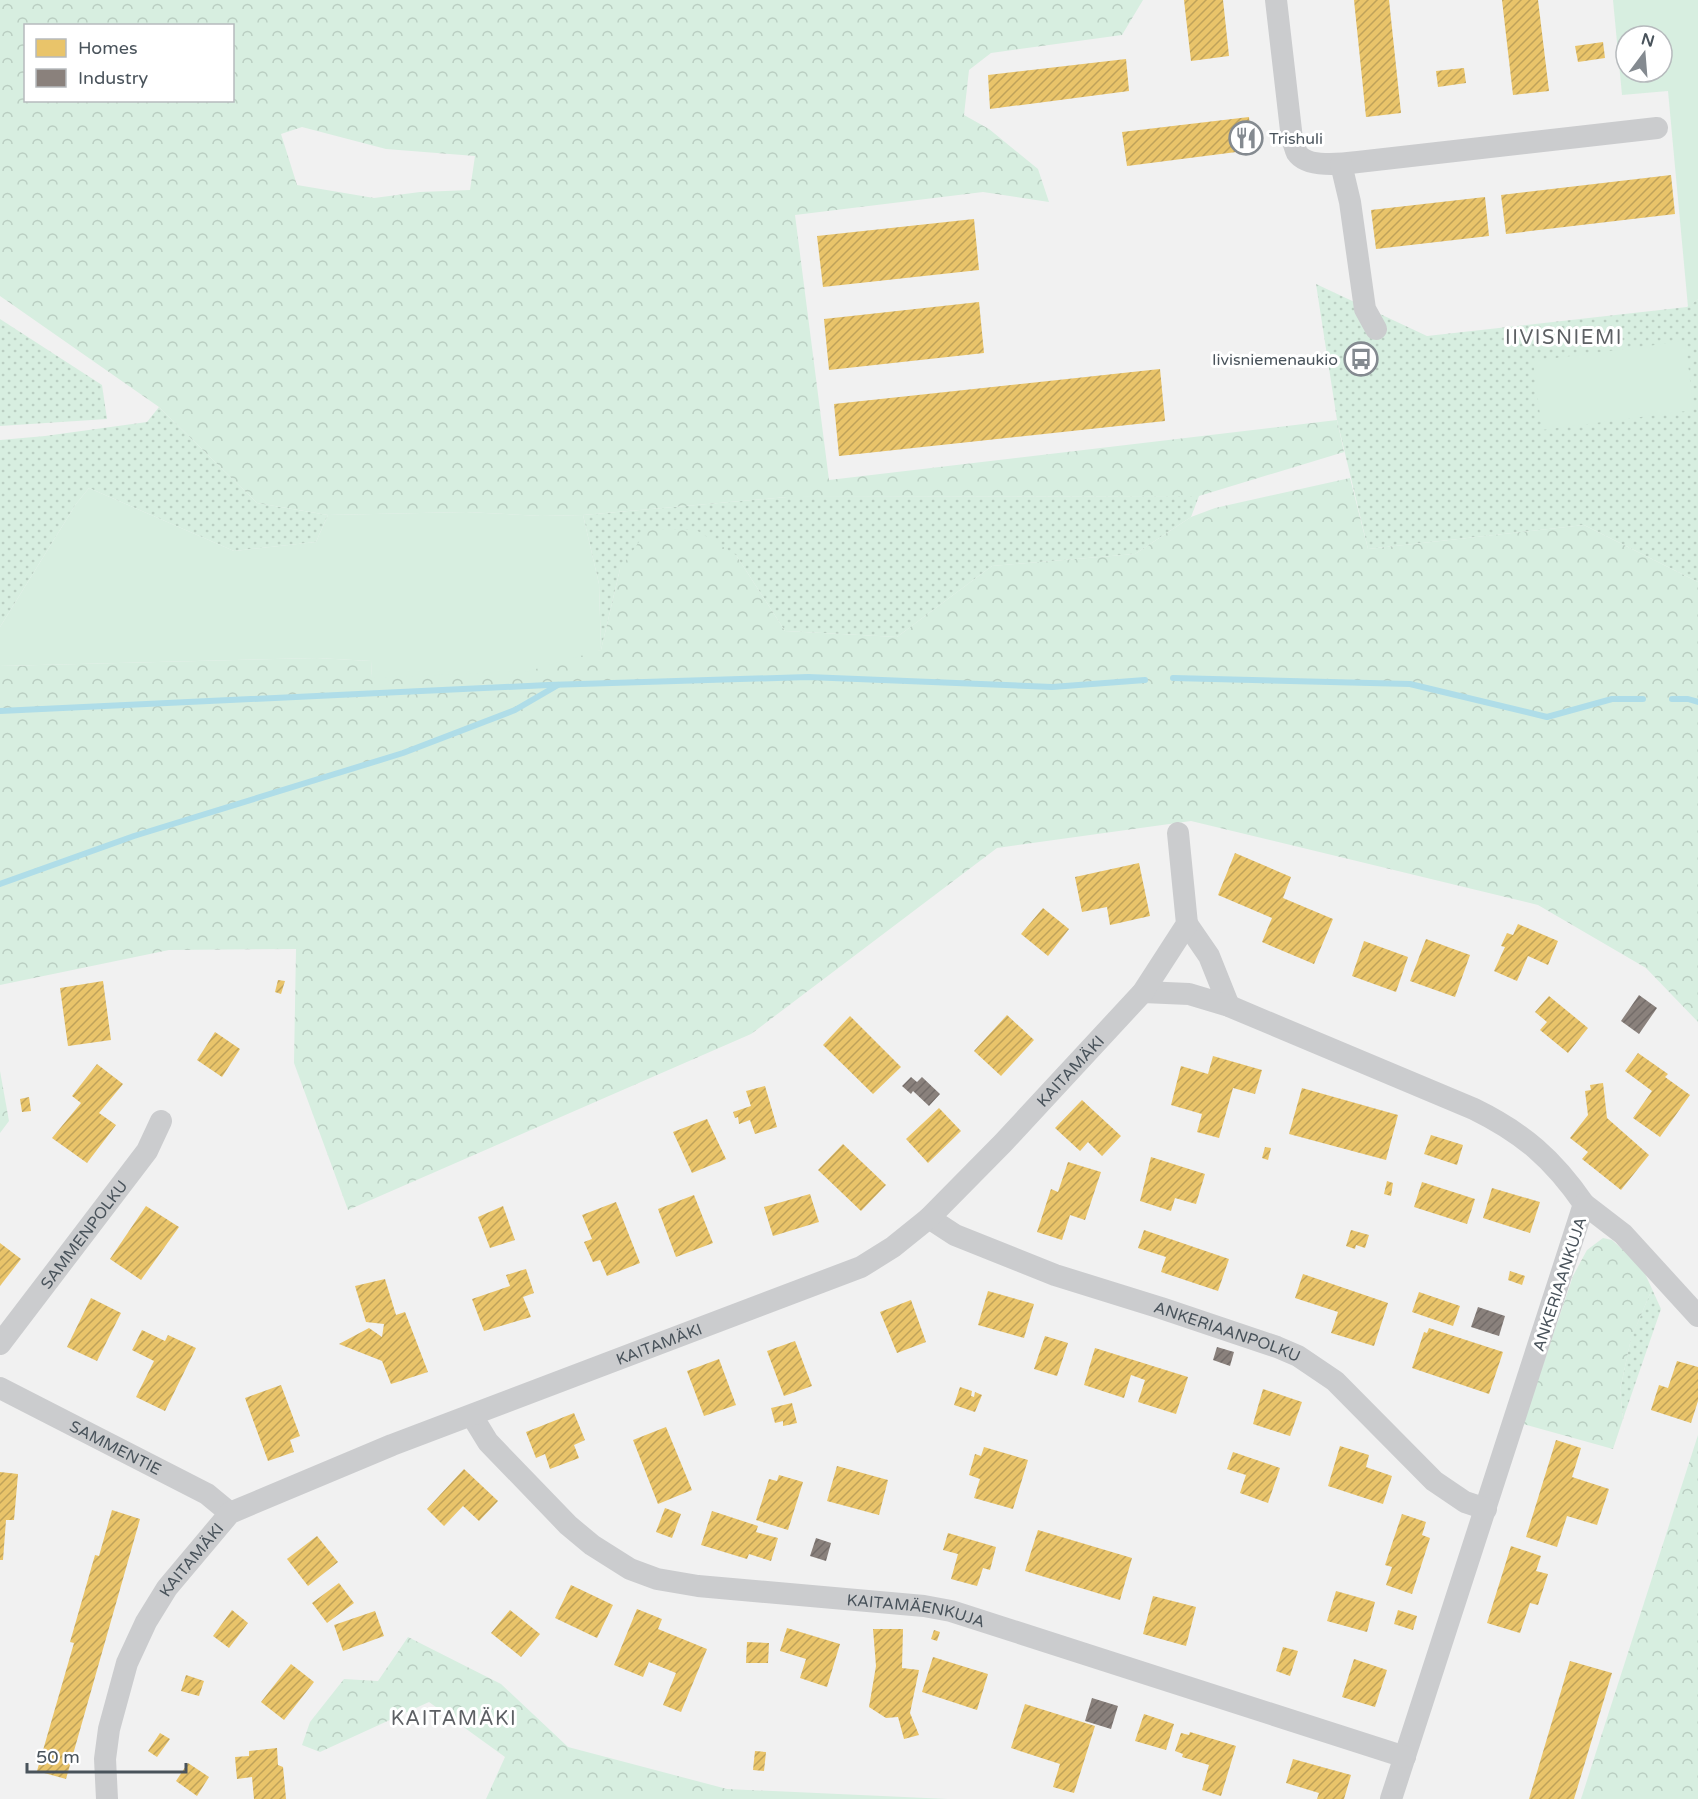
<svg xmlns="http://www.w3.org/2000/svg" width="1698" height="1799" font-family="'Varela Round',sans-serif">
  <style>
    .grass { fill: url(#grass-dots) }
    .forest { fill: url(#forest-crowns); fill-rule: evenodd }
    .green { fill: #d7eee0; fill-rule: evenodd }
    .homes { fill: url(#homes-hatch) }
    .industry { fill: url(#industry-hatch) }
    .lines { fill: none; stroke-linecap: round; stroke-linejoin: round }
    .stream { stroke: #afdde8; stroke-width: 6 }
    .street { stroke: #cbccce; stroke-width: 22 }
    .labels { text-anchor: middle; stroke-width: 6; stroke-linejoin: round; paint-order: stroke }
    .poi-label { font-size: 16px; fill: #49535b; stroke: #fff; text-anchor: start }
    .street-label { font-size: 16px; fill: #49535b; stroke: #fff }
    .quarter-label { font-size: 20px; letter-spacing: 1.5px; fill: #5d6064; stroke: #fff }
  </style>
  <defs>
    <pattern id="grass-dots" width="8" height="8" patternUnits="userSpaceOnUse" patternTransform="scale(1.5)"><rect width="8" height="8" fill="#d7eee0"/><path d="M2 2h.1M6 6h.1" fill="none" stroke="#bacec2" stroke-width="1.8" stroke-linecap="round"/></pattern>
    <pattern id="forest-crowns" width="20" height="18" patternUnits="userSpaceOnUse" patternTransform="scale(1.5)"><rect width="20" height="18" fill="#d7eee0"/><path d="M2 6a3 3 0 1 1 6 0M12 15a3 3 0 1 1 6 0" fill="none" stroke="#bacec2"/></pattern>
    <pattern id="homes-hatch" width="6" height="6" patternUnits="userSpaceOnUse" patternTransform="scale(1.5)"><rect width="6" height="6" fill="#e9c46a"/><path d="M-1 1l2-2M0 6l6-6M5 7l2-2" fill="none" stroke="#bfa25a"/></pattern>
    <pattern id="industry-hatch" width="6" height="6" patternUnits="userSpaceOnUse" patternTransform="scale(1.5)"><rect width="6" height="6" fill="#8a817c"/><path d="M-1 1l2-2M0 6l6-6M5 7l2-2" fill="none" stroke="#736c69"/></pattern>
  </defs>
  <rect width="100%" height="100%" fill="#f1f1f1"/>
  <!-- grass -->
  <g class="grass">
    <polygon points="1316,284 1427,336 1687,307 1698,299 1698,582 1584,525 1368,549 1337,420"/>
    <polygon points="0,319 102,385 107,419 0,426"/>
    <polygon points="159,407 257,503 328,515 316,542 234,551 89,488 76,504 0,627 0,440 45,436 147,422"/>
    <polygon points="1199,496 1191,517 1135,554 992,566 897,637 785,631 736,555 620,569 601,650 599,584 583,515 787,497"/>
    <polygon points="1652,1289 1661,1309 1623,1419 1620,1390 1631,1338"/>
  </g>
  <!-- forest -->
  <g class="forest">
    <path d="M0,0H1143L1122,35L991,53L969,70L964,115L989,129L1038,169L1049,202L983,192L795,215L829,480L1337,420L1344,452L1199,496L787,497L583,515L542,516L466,512L328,515L257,503L159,407L0,296ZM26,26H232V100H26ZM302,127L386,149L475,156L470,190L420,192L374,198L297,185L281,134Z"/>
    <polygon points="1350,478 1368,549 1584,525 1698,582 1698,1022 1646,968 1538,905 1191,821 997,848 751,1034 348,1210 294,1063 296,949 169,950 0,985 0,666 317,658 371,661 372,677 601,650 620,569 648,529 696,530 736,555 785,631 897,637 992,566 1135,554 1191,517 1215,508"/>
    <polygon points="0,1071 9,1121 0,1133"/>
    <polygon points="1603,1238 1612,1240 1642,1267 1652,1289 1631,1339 1620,1390 1623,1419 1613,1449 1523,1424 1573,1276 1587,1250"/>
    <polygon points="1698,1435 1698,1799 1581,1799"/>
    <polygon points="408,1637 501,1684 568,1747 727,1789 948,1799 486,1799 505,1757 429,1702 320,1752 302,1745 310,1722 344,1679 378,1681"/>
  </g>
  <!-- green -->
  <g class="green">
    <path d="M1613,0H1698V299L1688,307L1668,91L1622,95ZM1626,36H1662V72H1626Z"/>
    <polygon points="1685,341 1694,410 1542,430 1533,361"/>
    <polygon points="89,488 234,551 316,542 328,515 466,512 542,516 583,515 599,584 601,650 529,671 372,678 371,661 317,658 0,666 0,627 76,504"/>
  </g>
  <!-- homes -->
  <g class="homes">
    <polygon points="1184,0 1223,0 1229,56 1191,61"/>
    <polygon points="1354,0 1389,0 1401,113 1366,117"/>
    <polygon points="1502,0 1538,0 1549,91 1513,95"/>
    <polygon points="1603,42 1605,58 1578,62 1575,46"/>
    <polygon points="1126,59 1129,91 990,109 988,75"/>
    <polygon points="1464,68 1466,83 1438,87 1436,71"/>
    <polygon points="1249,117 1252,150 1127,166 1122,132"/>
    <polygon points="1671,175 1675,214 1506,234 1501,195"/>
    <polygon points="1485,197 1489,236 1376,249 1371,210"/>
    <polygon points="974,219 979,270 823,287 817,236"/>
    <polygon points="979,302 984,353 829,370 824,319"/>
    <polygon points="1160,369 1165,421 839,456 834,404"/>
    <polygon points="1235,853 1291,877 1283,898 1333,919 1314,964 1262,942 1272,918 1218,895"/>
    <polygon points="1139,863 1150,916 1110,925 1107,907 1082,912 1075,877"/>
    <polygon points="1043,908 1069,929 1048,956 1021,934"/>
    <polygon points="1518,924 1558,941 1548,965 1528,956 1517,981 1494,971 1505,947 1501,946 1507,933 1513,935"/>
    <polygon points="1426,939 1470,955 1455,997 1410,981"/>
    <polygon points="1364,941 1408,957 1396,992 1352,976"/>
    <polygon points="278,980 285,981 281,994 275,992"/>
    <polygon points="103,981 111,1040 68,1046 60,988"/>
    <polygon points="1549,996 1588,1028 1568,1053 1540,1030 1547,1022 1535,1012"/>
    <polygon points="1007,1015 1034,1040 1001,1076 974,1051"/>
    <polygon points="850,1016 901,1067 873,1094 823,1045"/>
    <polygon points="215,1032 240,1049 222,1077 197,1060"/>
    <polygon points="1638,1053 1668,1074 1665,1077 1690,1095 1660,1137 1633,1118 1652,1091 1625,1071"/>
    <polygon points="1213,1056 1262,1070 1255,1094 1233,1088 1219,1138 1197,1132 1202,1114 1171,1105 1181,1066 1208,1074"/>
    <polygon points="97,1064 123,1084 99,1113 116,1125 87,1163 52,1138 81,1103 72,1096"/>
    <polygon points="1603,1083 1607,1118 1649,1155 1621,1190 1582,1159 1588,1152 1570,1138 1588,1115 1585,1091 1591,1090 1590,1085"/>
    <polygon points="765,1086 777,1127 755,1134 750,1120 739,1124 738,1117 735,1118 733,1112 751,1106 746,1091"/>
    <polygon points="1302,1088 1398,1115 1386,1160 1289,1134"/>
    <polygon points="29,1097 31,1111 22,1112 20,1099"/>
    <polygon points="1082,1100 1121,1136 1102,1156 1088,1142 1080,1151 1055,1128"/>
    <polygon points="939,1108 961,1131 928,1163 906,1139"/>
    <polygon points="707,1119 726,1159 692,1173 673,1132"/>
    <polygon points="1431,1135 1463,1145 1457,1165 1424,1154"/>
    <polygon points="843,1144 886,1185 861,1211 818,1170"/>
    <polygon points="1265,1147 1271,1148 1268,1160 1262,1158"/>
    <polygon points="1151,1157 1205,1174 1196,1204 1175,1198 1171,1211 1140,1201"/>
    <polygon points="1068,1162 1101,1172 1085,1220 1070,1215 1062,1240 1037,1232 1051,1189 1058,1192"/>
    <polygon points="1387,1181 1393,1183 1391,1196 1384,1194"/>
    <polygon points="1422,1182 1475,1199 1467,1224 1414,1207"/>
    <polygon points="1492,1188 1540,1202 1530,1233 1483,1218"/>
    <polygon points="810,1194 819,1222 773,1236 764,1207"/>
    <polygon points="694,1195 713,1243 676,1257 658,1209"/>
    <polygon points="616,1202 640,1263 607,1276 600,1260 593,1262 584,1242 592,1239 582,1215"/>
    <polygon points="146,1206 179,1227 141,1280 110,1259"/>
    <polygon points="503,1206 515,1240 490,1248 478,1217"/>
    <polygon points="1144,1230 1229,1259 1218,1291 1161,1272 1166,1257 1138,1248"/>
    <polygon points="1351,1230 1369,1235 1365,1248 1356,1245 1355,1249 1346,1246"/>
    <polygon points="0,1243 21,1259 0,1286"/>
    <polygon points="526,1269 534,1293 523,1297 531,1317 484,1331 472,1299 510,1286 506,1275"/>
    <polygon points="1510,1271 1525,1276 1522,1285 1508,1280"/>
    <polygon points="1303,1274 1388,1303 1374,1346 1331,1333 1338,1312 1295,1298"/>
    <polygon points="385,1279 396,1315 405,1312 428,1372 391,1384 382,1361 339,1344 369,1328 382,1337 384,1324 366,1322 355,1286"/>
    <polygon points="988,1291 1034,1304 1024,1338 978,1325"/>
    <polygon points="1419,1292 1460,1306 1453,1326 1412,1312"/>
    <polygon points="91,1298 121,1313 97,1361 67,1347"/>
    <polygon points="911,1300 926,1342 897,1353 880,1312"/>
    <polygon points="1429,1328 1503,1352 1489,1394 1412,1368 1424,1332 1427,1333"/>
    <polygon points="142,1330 165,1341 168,1335 196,1348 165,1411 136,1397 154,1361 132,1350"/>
    <polygon points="1045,1336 1068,1343 1057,1376 1034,1369"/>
    <polygon points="795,1341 812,1386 784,1396 767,1351"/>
    <polygon points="1095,1348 1188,1377 1176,1414 1138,1402 1145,1380 1131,1375 1124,1398 1084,1385"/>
    <polygon points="719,1359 736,1405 704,1416 687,1371"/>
    <polygon points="1677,1361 1698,1367 1698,1401 1691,1423 1651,1410 1659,1385 1668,1388"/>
    <polygon points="281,1385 300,1436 290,1440 294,1452 268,1461 245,1398"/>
    <polygon points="960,1387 972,1391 971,1396 974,1397 975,1392 982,1395 975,1412 954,1405"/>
    <polygon points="1263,1389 1302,1402 1290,1436 1253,1424"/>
    <polygon points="792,1403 797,1423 783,1426 783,1421 775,1423 771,1408"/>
    <polygon points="574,1413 585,1440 574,1445 579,1458 550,1469 545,1454 536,1458 526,1432"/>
    <polygon points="666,1427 692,1490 658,1504 633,1440"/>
    <polygon points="1556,1440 1581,1448 1572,1477 1609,1489 1597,1525 1567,1516 1557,1547 1526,1537"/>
    <polygon points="1340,1446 1369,1455 1366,1467 1392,1476 1383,1504 1328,1486"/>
    <polygon points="984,1447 1028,1460 1013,1509 974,1498 980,1479 969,1475 975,1454 981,1456"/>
    <polygon points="1233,1452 1280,1468 1268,1503 1240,1493 1246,1475 1227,1469"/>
    <polygon points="837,1466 888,1480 879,1515 827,1501"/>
    <polygon points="464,1469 498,1501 479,1521 463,1506 444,1526 427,1509"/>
    <polygon points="0,1472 18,1474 14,1520 6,1520 3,1560 0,1560"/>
    <polygon points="779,1475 803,1482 788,1530 756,1520 769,1479 777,1481"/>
    <polygon points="665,1508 681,1514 672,1538 656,1532"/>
    <polygon points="112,1510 140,1519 66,1779 37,1771 74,1643 70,1642 95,1555 99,1556"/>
    <polygon points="712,1511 758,1526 756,1532 778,1538 771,1561 749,1554 747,1559 701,1545"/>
    <polygon points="1402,1514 1426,1522 1422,1535 1430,1538 1412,1594 1386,1585 1392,1567 1385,1565"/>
    <polygon points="1038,1530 1132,1558 1120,1600 1025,1571"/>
    <polygon points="948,1533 996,1547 990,1570 983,1568 977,1586 951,1579 958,1554 943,1550"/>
    <polygon points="317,1536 338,1562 308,1586 287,1559"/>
    <polygon points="1511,1546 1541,1556 1536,1571 1548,1574 1538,1605 1530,1603 1520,1633 1487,1623"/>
    <polygon points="339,1583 354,1603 327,1623 312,1603"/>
    <polygon points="571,1585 613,1605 597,1638 555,1618"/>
    <polygon points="1336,1591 1375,1602 1367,1632 1327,1621"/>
    <polygon points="1153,1596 1196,1607 1186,1646 1143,1634"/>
    <polygon points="637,1609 662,1619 658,1629 707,1649 681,1712 663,1705 676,1673 649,1662 643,1677 614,1665"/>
    <polygon points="232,1610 248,1623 229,1648 213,1636"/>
    <polygon points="510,1610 540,1634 521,1657 491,1633"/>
    <polygon points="1398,1610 1417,1616 1413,1630 1394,1624"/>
    <polygon points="375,1611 384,1636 343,1651 334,1625"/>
    <polygon points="787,1628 840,1644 827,1687 800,1678 806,1659 780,1651"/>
    <polygon points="873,1629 903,1629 902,1668 919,1670 910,1713 919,1735 904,1739 898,1717 886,1718 869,1707 876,1666"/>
    <polygon points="934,1630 940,1632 937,1641 931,1639"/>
    <polygon points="747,1642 769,1643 768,1663 746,1663"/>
    <polygon points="1283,1647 1298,1651 1290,1676 1276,1671"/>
    <polygon points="933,1657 988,1674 977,1710 922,1692"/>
    <polygon points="1354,1659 1387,1670 1375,1707 1342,1697"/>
    <polygon points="1570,1661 1612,1673 1574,1799 1529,1799"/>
    <polygon points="291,1664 314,1682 284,1720 261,1702"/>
    <polygon points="186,1675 204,1681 199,1696 181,1691"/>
    <polygon points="1025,1704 1095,1726 1074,1793 1053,1787 1060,1764 1011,1748"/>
    <polygon points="1144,1714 1174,1724 1166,1750 1135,1741"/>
    <polygon points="1190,1732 1236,1746 1221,1796 1202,1790 1209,1765 1182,1757 1183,1754 1175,1751 1181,1733 1189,1735"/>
    <polygon points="160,1733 170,1739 157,1757 148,1751"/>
    <polygon points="277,1748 278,1765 283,1767 286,1799 254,1799 252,1777 237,1779 235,1757 249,1756 249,1751"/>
    <polygon points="755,1751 766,1752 764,1771 753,1770"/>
    <polygon points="1293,1759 1351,1775 1344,1799 1317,1799 1319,1793 1286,1783"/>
    <polygon points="188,1763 209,1777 197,1796 176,1781"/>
  </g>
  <!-- industry -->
  <g class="industry">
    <polygon points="1639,995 1657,1008 1639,1034 1621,1021"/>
    <polygon points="911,1077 917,1082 922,1077 940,1094 929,1106 913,1091 911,1094 902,1086"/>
    <polygon points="1478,1307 1505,1316 1499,1336 1471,1327"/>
    <polygon points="1217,1347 1234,1352 1230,1366 1213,1360"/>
    <polygon points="816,1538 831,1543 826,1561 810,1556"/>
    <polygon points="1092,1698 1118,1706 1111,1729 1085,1721"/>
  </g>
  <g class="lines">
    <!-- stream -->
    <g class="stream">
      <polyline points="1173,678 1410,684 1547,717 1612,699 1643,699"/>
      <polyline points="1672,699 1688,699 1698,702"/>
      <polyline points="0,711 548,685 808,677 1052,687 1145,680"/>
      <polyline points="0,884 134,836 403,753 515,710 558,685"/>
    </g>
    <!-- street -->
    <g class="street">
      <path d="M1276,0L1292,139C1294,143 1295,149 1297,153C1307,168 1342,164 1358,162L1657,128"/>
      <polyline points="1341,164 1350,202 1365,309 1376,329"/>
      <polyline points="1187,924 1209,956 1229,1006"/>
      <path d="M1143,992L1189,994L1229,1006L1474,1109C1523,1133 1553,1159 1584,1204L1391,1799"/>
      <polyline points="1584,1204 1623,1234 1698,1316"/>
      <path id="s1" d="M929,1218L955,1235L1055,1275L1161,1308L1277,1347L1298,1356L1335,1381L1434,1481L1465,1502L1486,1509"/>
      <path id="s2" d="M0,1344L147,1151L161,1121"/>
      <path id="s3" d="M0,1388L207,1494L230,1513"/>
      <path id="s4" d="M472,1416L488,1442L568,1525L592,1545L630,1569L657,1579L698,1586L924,1606L951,1611L1405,1757"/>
      <path id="s5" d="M107,1799L105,1759L109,1729L127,1663L146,1622L167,1588L230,1513L392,1445L861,1267L893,1247L929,1218L1003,1143L1143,992L1187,924L1178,833"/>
    </g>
  </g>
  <!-- icons -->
  <defs>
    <g id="restaurant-ring" transform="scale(1.725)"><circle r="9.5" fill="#fff" stroke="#848a90" stroke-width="1.5"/><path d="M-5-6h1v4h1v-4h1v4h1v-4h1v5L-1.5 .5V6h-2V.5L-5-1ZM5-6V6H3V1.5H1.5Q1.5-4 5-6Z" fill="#848a90"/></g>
    <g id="bus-ring" transform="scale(1.725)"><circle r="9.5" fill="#fff" stroke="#848a90" stroke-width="1.5"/><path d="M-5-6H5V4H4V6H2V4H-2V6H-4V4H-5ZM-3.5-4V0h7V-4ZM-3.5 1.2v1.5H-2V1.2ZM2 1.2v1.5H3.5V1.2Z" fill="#848a90"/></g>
  </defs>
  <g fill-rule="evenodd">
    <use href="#restaurant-ring" x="1246" y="138"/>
    <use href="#bus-ring" x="1361" y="359"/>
  </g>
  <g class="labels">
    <!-- poi labels -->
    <g class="poi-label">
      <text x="1269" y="144">Trishuli</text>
      <text x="1338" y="365" text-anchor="end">Iivisniemenaukio</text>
    </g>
    <!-- street labels -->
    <g class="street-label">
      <text dy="6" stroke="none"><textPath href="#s5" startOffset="1287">KAITAMÄKI</textPath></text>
      <text dy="6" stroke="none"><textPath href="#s2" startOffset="138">SAMMENPOLKU</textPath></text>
      <text transform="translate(1559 1284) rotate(-72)" y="6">ANKERIAANKUJA</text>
      <text dy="6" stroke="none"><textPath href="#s1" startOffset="320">ANKERIAANPOLKU</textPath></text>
      <text dy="6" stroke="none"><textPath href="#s5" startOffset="783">KAITAMÄKI</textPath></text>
      <text dy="6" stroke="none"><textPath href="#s3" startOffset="130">SAMMENTIE</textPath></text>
      <text dy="6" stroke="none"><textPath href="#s5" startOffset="261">KAITAMÄKI</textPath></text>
      <text dy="6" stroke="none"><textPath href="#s4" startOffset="512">KAITAMÄENKUJA</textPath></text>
    </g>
    <!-- quarter labels -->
    <g class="quarter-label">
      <text x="1564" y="344">IIVISNIEMI</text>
      <text x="454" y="1725">KAITAMÄKI</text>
    </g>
  </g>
  <!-- legend -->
  <rect x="24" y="24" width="210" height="78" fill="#ffffff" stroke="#b6babd" stroke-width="1.5"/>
  <rect x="36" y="39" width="30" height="18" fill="#e9c46a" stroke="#b6babd" stroke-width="1.5"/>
  <text x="78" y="54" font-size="18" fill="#49535b">Homes</text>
  <rect x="36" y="69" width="30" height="18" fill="#8a817c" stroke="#b6babd" stroke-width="1.5"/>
  <text x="78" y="84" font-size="18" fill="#49535b">Industry</text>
  <!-- north arrow -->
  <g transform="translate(1644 54) rotate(16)"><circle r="28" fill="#ffffff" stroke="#b6babd" stroke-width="1.5"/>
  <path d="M0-4.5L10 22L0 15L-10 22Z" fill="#848a90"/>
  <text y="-9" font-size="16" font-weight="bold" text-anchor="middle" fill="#49535b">N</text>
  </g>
  <!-- scale -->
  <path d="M27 1763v9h159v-9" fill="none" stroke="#49535b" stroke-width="3"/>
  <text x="36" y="1763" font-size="18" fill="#49535b" stroke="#ffffff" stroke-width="4.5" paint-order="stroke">50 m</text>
</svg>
